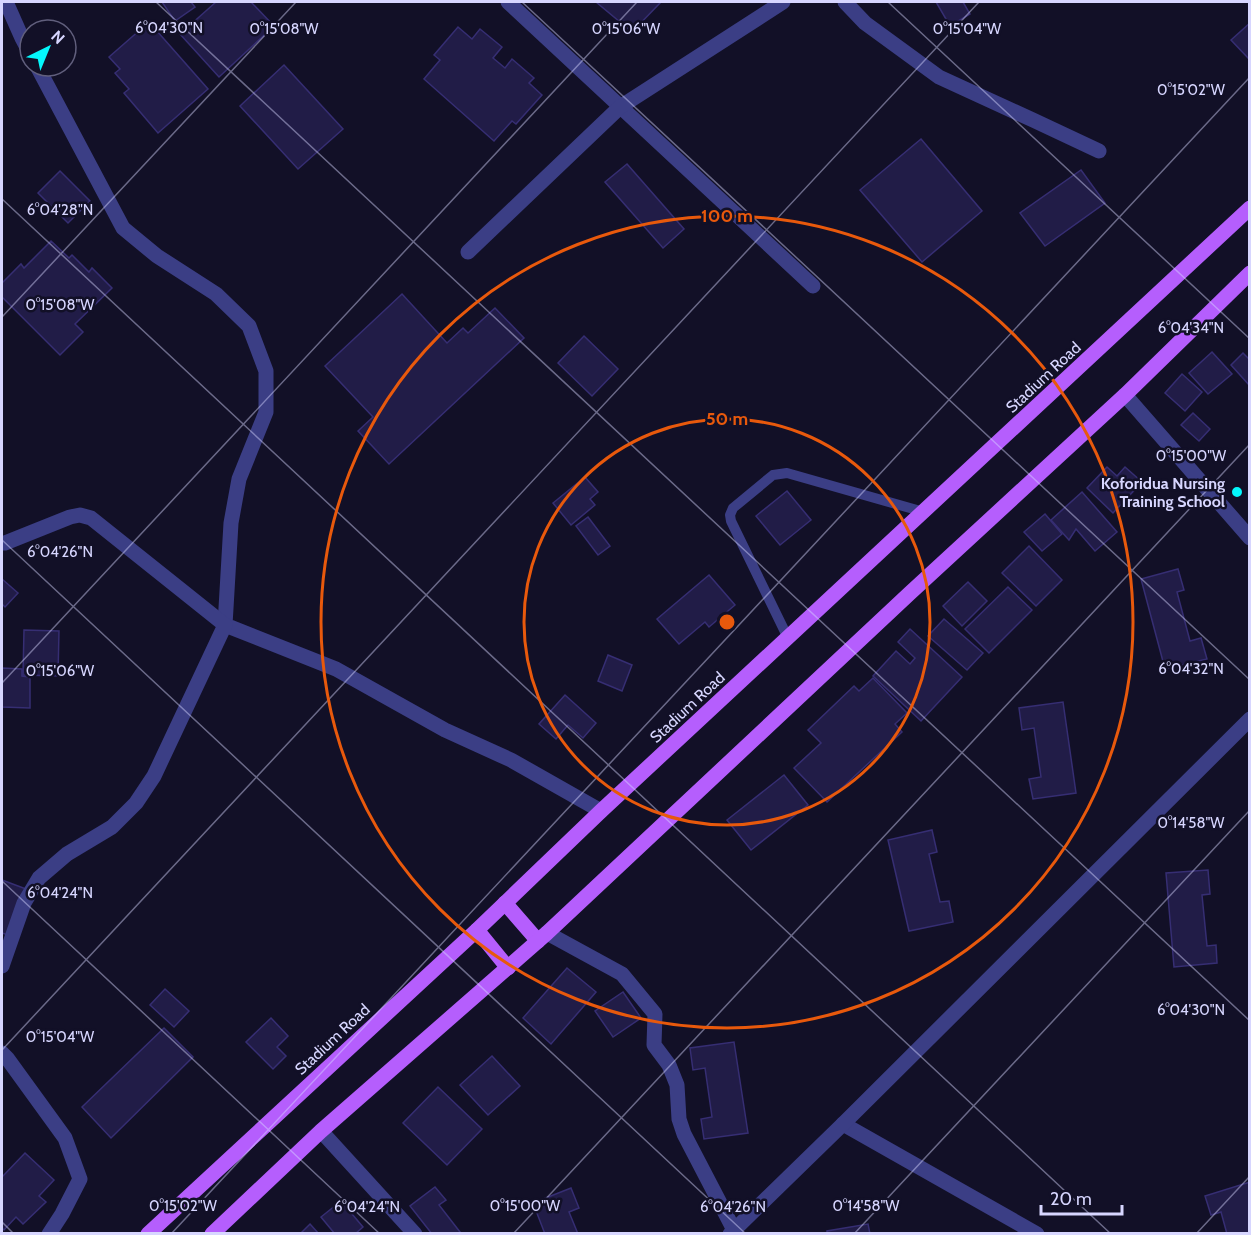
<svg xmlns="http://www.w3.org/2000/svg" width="1251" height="1235" font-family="Cabin,sans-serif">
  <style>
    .building { fill: #211c47; stroke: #362e73; stroke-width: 1.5 }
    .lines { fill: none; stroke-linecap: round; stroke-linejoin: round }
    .service { stroke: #3b3e85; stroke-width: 10 }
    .minor { stroke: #3b3e85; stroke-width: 15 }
    .primary { stroke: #b55efd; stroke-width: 15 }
    .ticks { fill: none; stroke: #d7d6ff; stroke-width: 1.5; stroke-opacity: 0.45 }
    .ring { fill: none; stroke: #e8590c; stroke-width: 3 }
    .poi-dot { fill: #04f7fc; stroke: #121027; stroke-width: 2 }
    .labels { text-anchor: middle; stroke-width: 5; stroke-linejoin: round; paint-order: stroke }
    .street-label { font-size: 16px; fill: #d7d6ff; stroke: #121027 }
    .poi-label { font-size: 16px; font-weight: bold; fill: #d7d6ff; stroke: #121027; text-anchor: end }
    .ticks-label { font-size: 15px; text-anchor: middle; fill: #d7d6ff; stroke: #121027; stroke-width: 5; stroke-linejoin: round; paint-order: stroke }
    .centre { fill: #e8590c; stroke: #121027; stroke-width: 3 }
    .ring-label { font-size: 18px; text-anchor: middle; font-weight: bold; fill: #e8590c; stroke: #121027; stroke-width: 5; stroke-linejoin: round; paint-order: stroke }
  </style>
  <rect width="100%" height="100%" fill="#121027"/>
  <!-- building -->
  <g class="building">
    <polygon points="162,2 191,2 195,7 175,21"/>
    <polygon points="216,2 251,2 274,26 219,77 180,34"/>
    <polygon points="596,2 661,2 632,32"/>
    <polygon points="936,2 963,2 970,14 950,26"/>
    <polygon points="149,22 208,89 158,133 124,93 129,89 115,73 120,69 109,57"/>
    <polygon points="1250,23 1250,60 1231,40"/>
    <polygon points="458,27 472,39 480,29 502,47 493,58 505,68 512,59 534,78 529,83 542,95 516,124 512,121 494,141 424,79 440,60 434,55"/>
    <polygon points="284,65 343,129 298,169 240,106"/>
    <polygon points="921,139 982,211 922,262 860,190"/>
    <polygon points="627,164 684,229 663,248 605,182"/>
    <polygon points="1081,170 1105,203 1045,246 1020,213"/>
    <polygon points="60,171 90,201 68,223 38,193"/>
    <polygon points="51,241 69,258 72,255 89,272 92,268 112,288 75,324 83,332 60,355 2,297 2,283 21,264 24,268"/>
    <polygon points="402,294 447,343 463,328 468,333 495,308 524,338 389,464 358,431 373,417 325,366"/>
    <polygon points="584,336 618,369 592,396 558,363"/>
    <polygon points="1212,352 1232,374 1208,394 1189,373"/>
    <polygon points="1243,353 1250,360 1250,386 1231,365"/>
    <polygon points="1182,374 1202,392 1185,411 1165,393"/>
    <polygon points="1193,413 1210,429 1199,441 1181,425"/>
    <polygon points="1107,467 1117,476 1125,467 1142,482 1113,513 1087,488"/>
    <polygon points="585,477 598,492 590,499 595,505 571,525 553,503"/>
    <polygon points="787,491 811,520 780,545 756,516"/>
    <polygon points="1082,492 1117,532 1095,551 1076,529 1069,540 1051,520"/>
    <polygon points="1045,514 1062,534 1042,551 1024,532"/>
    <polygon points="588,517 610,546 598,555 576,526"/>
    <polygon points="1029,546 1062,580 1036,606 1002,573"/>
    <polygon points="1178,569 1184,590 1177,592 1190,641 1201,638 1207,659 1165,669 1141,579"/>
    <polygon points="709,575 735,605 709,627 705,622 679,644 657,619"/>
    <polygon points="2,579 18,593 5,607 2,604"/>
    <polygon points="968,582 987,601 962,626 943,606"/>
    <polygon points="1008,587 1032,610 989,653 965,629"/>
    <polygon points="944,619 983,653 967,670 928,636"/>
    <polygon points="910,629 962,677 921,721 873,676 896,651 910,664 915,658 898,642"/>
    <polygon points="24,630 59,631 58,676 23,675"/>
    <polygon points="608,655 632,665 622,691 598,681"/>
    <polygon points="2,668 22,669 22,676 30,677 30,708 2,707"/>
    <polygon points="873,678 907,713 895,724 902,732 827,802 794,768 821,743 808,730 854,686 859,691"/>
    <polygon points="565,695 596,723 583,738 568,725 556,739 539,724"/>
    <polygon points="1063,702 1076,793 1033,799 1029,779 1041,777 1034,728 1022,730 1019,708"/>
    <polygon points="784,775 808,805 751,850 727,820"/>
    <polygon points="932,830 937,852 929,854 940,902 949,901 953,922 909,931 888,840"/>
    <polygon points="1208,870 1210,894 1202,895 1207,946 1216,945 1217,963 1174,967 1166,873"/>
    <polygon points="2,880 26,889 11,936 2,933"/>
    <polygon points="567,968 596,992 551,1044 523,1018"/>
    <polygon points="165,989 189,1011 174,1027 150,1005"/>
    <polygon points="623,992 641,1018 613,1037 595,1011"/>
    <polygon points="271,1018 288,1036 277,1047 286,1056 273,1069 246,1042"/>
    <polygon points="164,1028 193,1057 111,1138 82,1107"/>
    <polygon points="734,1042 748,1133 704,1139 701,1119 712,1117 705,1068 693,1070 690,1048"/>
    <polygon points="492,1056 520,1086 488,1115 460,1085"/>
    <polygon points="438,1087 482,1129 447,1165 403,1123"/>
    <polygon points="25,1153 54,1180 39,1196 46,1202 23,1224 16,1217 4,1230 2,1228 2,1177"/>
    <polygon points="1250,1182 1250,1234 1227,1234 1221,1212 1211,1215 1205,1196"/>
    <polygon points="435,1187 446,1200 439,1205 460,1232 458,1234 432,1234 410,1206"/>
    <polygon points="571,1188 579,1208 569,1212 578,1234 545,1234 533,1203"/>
    <polygon points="341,1201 363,1227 355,1234 335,1234 321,1217"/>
    <polygon points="310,1224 319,1234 300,1234"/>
    <polygon points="868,1224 870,1234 827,1234 827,1231"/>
  </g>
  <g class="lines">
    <!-- service -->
    <polyline class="service" points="788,638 731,521 730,515 733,508 773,475 787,473 924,512"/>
    <!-- minor -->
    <g class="minor">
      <polyline points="6,2 22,38 30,53"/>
      <polyline points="508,2 813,286"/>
      <polyline points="845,2 865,23 939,77 1033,120 1099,151"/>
      <polyline points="37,66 123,228 157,256 216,294 249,326 266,371 266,412 239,479 231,523 225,625 336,669 445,730 511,760 601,811"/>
      <polyline points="468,252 620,107 783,2"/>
      <polyline points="1125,395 1250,538"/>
      <polyline points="2,543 5,543 70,517 80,515 91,518 225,625 154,776 136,803 112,827 67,854 39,878 24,903 2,966"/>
      <polyline points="547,933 622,974 655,1014 654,1045 669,1065 677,1085 679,1119 684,1134 734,1230"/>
      <polyline points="2,1053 7,1058 65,1138 80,1179 62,1214 49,1234"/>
      <polyline points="843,1124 1037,1234"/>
      <polyline points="321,1131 415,1234"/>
      <polyline points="730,1234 843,1124 1250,719"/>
    </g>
    <!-- primary -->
    <g class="primary">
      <polyline points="505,903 538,941"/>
      <polyline points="477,930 508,968"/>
      <polyline points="148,1234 477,930 601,811 1250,208"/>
      <polyline points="212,1234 321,1131 547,933 910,593 1125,395 1250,273"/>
    </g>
  </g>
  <!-- ticks -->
  <path class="ticks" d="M156,2L1250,1021M522,2L1250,680M888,2L1250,339M2,199L1111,1234M2,317L296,2M2,540L746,1234M2,683L637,2M2,881L380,1234M2,1050L979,2M2,1222L14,1234M171,1234L1250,77M513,1234L1250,444M854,1234L1250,810M1196,1234L1250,1176"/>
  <!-- distance rings -->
  <g class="ring">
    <circle cx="727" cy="622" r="203"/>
    <circle cx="727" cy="622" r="406"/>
  </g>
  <!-- markers -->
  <circle class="poi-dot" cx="1237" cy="492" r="6"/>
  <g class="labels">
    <!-- street labels -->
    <g class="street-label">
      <text transform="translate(1043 377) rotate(-43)" y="6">Stadium Road</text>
      <text transform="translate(687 707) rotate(-43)" y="6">Stadium Road</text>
      <text transform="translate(332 1039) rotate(-43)" y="6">Stadium Road</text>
    </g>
    <!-- poi labels -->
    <g class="poi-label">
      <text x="1225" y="489">Koforidua Nursing<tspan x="1225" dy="18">Training School</tspan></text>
    </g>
  </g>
  <g class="ticks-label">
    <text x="169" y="33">6°04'30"N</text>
    <text x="284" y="34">0°15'08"W</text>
    <text x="626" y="34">0°15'06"W</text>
    <text x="967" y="34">0°15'04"W</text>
    <text x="1191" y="95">0°15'02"W</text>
    <text x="60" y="215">6°04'28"N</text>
    <text x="60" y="310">0°15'08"W</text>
    <text x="1191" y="333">6°04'34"N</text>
    <text x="1191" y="461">0°15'00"W</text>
    <text x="60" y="557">6°04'26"N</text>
    <text x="1191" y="674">6°04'32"N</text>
    <text x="60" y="676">0°15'06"W</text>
    <text x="1191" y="828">0°14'58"W</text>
    <text x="60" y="898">6°04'24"N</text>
    <text x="1191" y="1015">6°04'30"N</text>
    <text x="60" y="1042">0°15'04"W</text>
    <text x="183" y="1211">0°15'02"W</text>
    <text x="525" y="1211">0°15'00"W</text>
    <text x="866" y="1211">0°14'58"W</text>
    <text x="367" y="1212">6°04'24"N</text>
    <text x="733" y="1212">6°04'26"N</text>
  </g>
  <circle cx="727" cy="622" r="9" class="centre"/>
  <g class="ring-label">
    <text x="727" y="222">100 m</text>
    <text x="727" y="425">50 m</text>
  </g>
  <!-- border -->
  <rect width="1251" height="1235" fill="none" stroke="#d7d6ff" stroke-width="6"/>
  <!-- north arrow -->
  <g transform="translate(48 48) rotate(43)"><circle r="28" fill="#121027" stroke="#615f7d" stroke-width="1.5"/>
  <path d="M0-4.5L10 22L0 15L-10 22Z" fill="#04f7fc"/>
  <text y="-9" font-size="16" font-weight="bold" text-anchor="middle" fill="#d7d6ff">N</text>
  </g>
  <!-- scale -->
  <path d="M1041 1205v9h81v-9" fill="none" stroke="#d7d6ff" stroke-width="3"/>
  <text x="1050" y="1205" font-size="18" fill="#d7d6ff" stroke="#121027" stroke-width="4.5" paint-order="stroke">20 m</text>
</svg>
